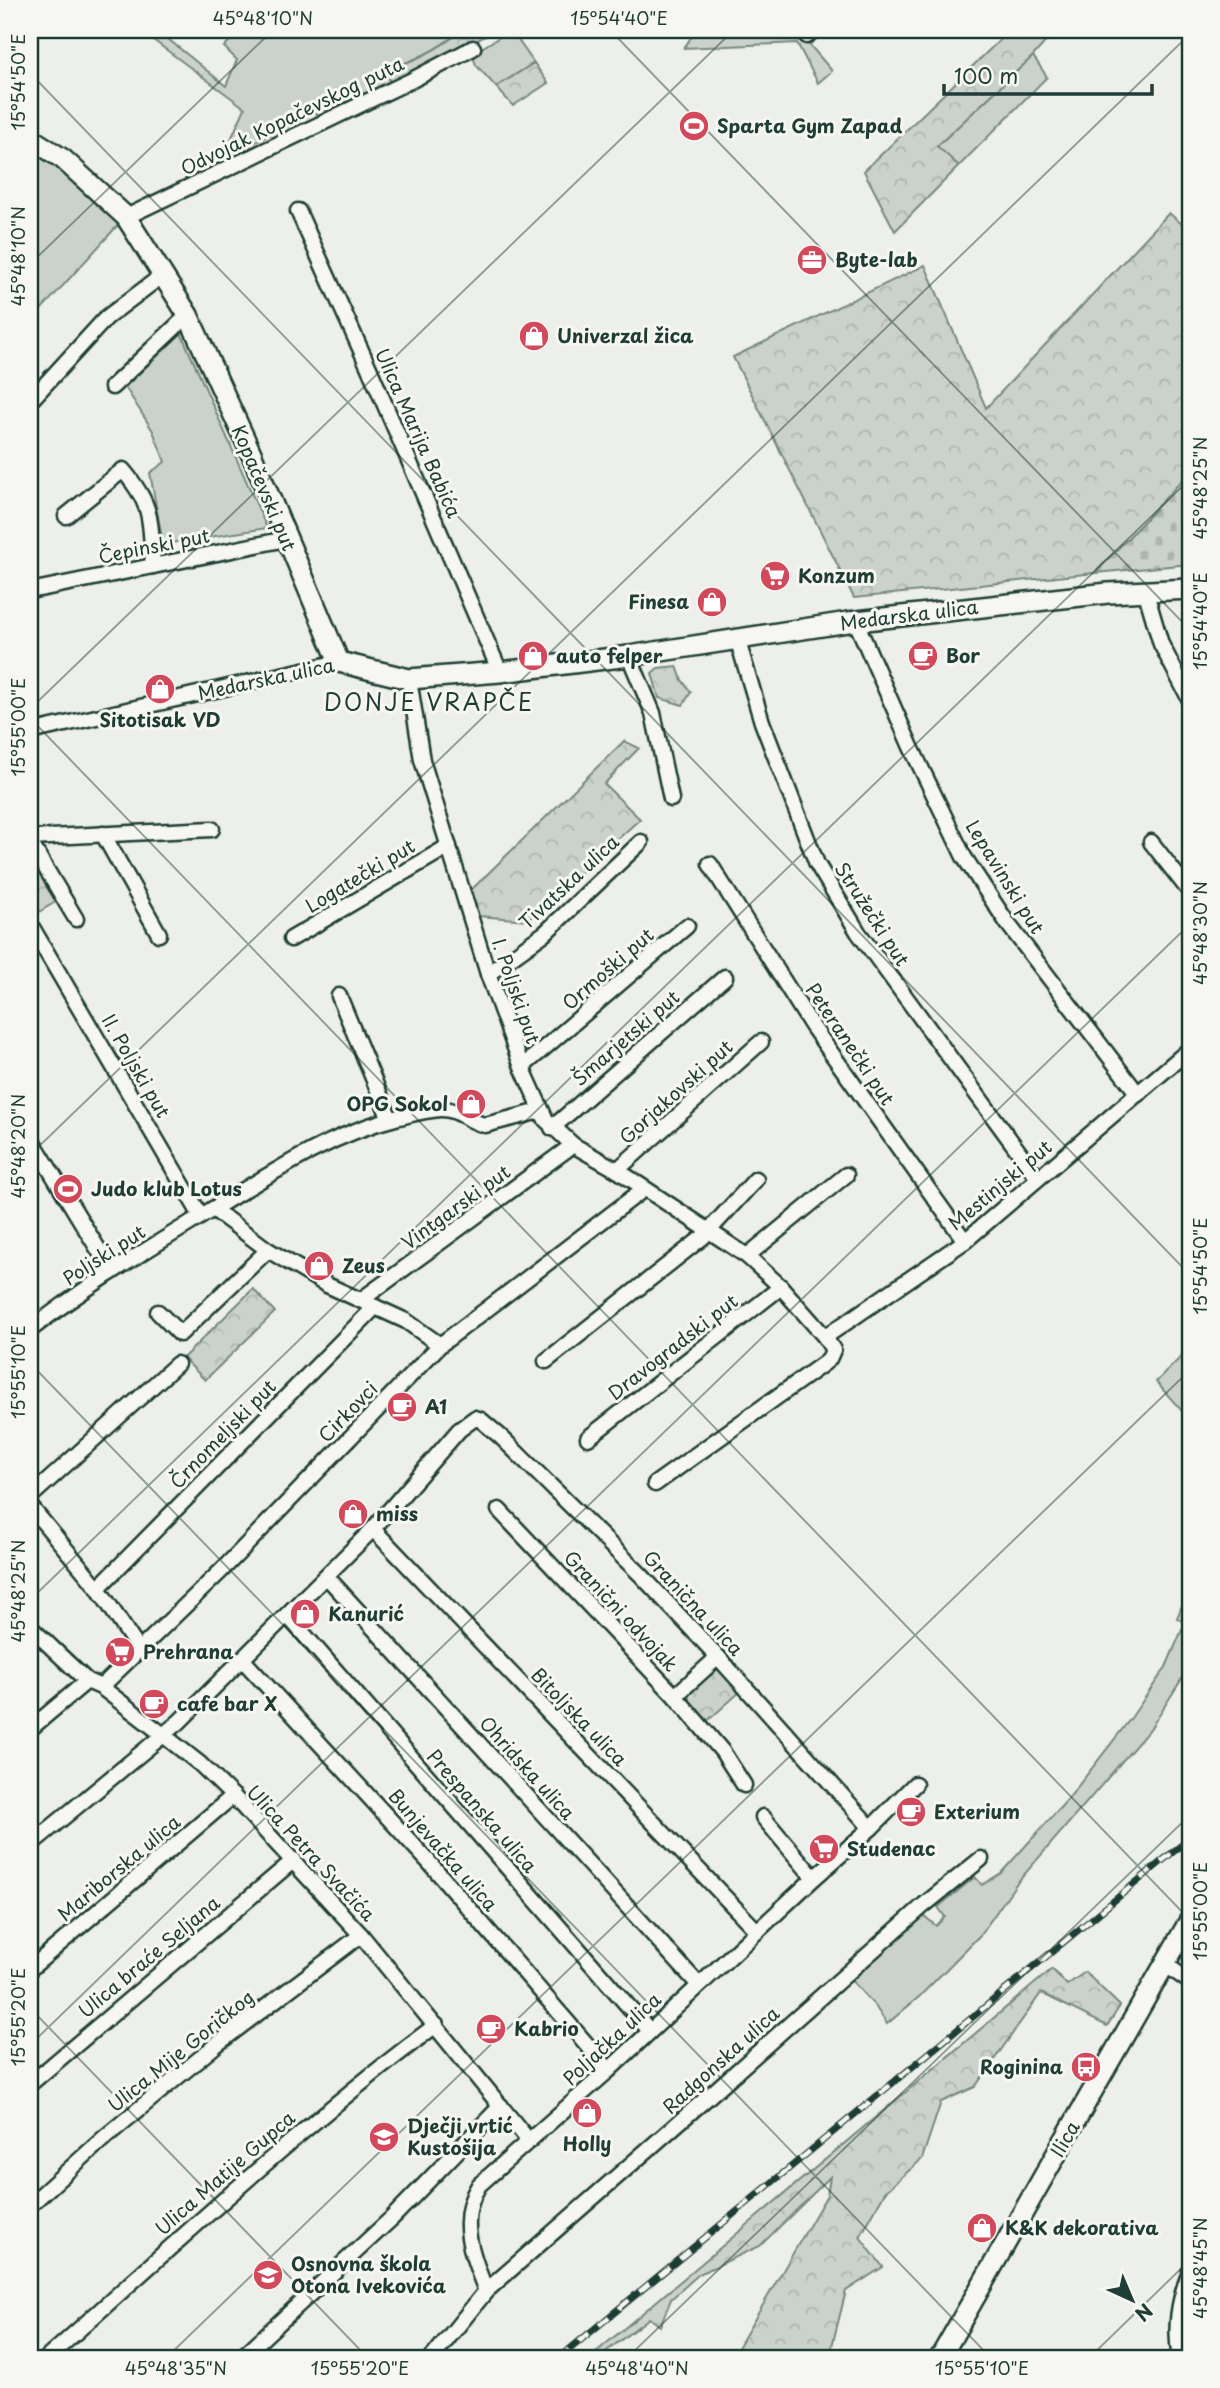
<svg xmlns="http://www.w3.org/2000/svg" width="1220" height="2388" font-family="'Playpen Sans',sans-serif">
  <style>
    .grass { fill: #cbd2cc; stroke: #758880; stroke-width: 2 }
    .forest { fill: url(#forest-crowns); stroke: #758880; stroke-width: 2 }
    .cemetery { fill: url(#cemetery-stones); stroke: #758880; stroke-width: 2 }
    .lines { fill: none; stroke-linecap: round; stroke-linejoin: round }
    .street-casing { stroke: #1f3d34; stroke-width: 19 }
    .secondary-casing { stroke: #1f3d34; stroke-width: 24 }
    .street { stroke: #f6f6f2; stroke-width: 14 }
    .secondary { stroke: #f6f6f2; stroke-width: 19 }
    .rail-casing { stroke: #1f3d34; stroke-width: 7 }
    .rail { stroke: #f6f6f2; stroke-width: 4.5; stroke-dasharray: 13; stroke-linecap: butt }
    .ticks { fill: none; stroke: #1f3d34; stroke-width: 2; stroke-opacity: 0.45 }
    .labels { text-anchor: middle; stroke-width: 6; stroke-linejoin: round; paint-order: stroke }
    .street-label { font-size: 19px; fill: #1f3d34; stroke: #f6f6f2 }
    .poi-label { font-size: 19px; font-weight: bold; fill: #1f3d34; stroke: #f6f6f2; text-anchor: start }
    .quarter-label { font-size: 23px; letter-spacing: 2px; fill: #1f3d34; stroke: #f6f6f2 }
    .neatline { fill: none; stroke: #1f3d34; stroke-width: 2.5 }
    .ticks-label { font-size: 18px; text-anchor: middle; fill: #1f3d34 }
  </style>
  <defs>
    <pattern id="forest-crowns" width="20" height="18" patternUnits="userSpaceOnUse" patternTransform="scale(1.75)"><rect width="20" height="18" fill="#cbd2cc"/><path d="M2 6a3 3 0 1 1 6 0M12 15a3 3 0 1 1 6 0" fill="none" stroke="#aeb5b0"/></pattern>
    <pattern id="cemetery-stones" width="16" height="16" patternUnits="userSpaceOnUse" patternTransform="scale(1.75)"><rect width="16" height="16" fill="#cbd2cc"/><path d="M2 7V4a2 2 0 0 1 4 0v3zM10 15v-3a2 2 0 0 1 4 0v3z" fill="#aeb5b0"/></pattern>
  </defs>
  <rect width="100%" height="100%" fill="#edefea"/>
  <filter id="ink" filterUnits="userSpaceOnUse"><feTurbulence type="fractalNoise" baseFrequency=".0143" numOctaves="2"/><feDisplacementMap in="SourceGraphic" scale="14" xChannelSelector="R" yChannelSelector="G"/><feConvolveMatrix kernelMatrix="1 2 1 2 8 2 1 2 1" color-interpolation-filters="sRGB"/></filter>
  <g filter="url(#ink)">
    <!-- grass -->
    <g class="grass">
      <path d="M229,30H240L244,34L250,30H463C438,48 414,63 384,69L391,84L365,95L362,92L319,118L316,112L234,153L224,155L245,108L153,40L163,35L226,86L237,60L224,47L233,37Z"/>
      <polygon points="511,30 534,63 496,87 476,65 472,54"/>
      <polygon points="696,30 797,30 832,71 818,83 797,43 684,48"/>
      <polygon points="1033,56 1047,77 959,166 936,147"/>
      <path d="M38,155C60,157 103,207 119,224L30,322V164Z"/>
      <polygon points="181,333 267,528 163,544 150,473 165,462 153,431 125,387"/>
      <polygon points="1190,1348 1190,1420 1156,1382"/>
      <polygon points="1190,1586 1190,1666 1150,1729 1016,1884 981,1934 920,1996 887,2024 875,2006 850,1979 923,1915 936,1926 945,1917 938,1907 975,1877 982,1885 1001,1873 1068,1799 1131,1718 1166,1667 1185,1623 1177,1618"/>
    </g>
    <!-- forest -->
    <g class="forest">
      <path d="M463,30H497L391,84L384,69C414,63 438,49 463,30Z"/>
      <polygon points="1010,30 1056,30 1033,56 937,146 959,166 895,231 864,171"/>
      <polygon points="534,63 548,83 513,106 496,87"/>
      <polygon points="1169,213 1190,231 1190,472 1095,573 854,598 733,357 925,265 986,408"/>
      <polygon points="677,666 682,680 691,692 683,705 659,698 652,673 658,668"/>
      <polygon points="624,741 639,748 604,784 640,819 528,920 478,916 470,891"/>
      <polygon points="30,850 59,900 32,916 30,912"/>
      <polygon points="253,1289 275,1312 205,1380 183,1358"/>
      <polygon points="718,1666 741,1691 704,1724 685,1700 685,1693"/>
      <polygon points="1052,1969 1067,1985 1085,1972 1120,2006 1107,2026 1041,1993 975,2087 941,2102 922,2159 885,2192 860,2237 883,2267 846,2291 829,2358 732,2358 827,2195 830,2177 760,2246 699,2274 671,2299 660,2326 649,2318 598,2358 589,2358"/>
    </g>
    <!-- cemetery -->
    <polygon class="cemetery" points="1190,472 1190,564 1095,573"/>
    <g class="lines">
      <!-- street casing -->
      <g class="street-casing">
        <g id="street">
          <polyline points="807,36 813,30"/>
          <polyline points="298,211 369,368 500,672"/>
          <polyline points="126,217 412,80 473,48"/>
          <polyline points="112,387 188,315"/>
          <polyline points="30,401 106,318 164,274"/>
          <path d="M66,516L123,470C154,507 150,520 153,566"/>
          <polyline points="30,591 286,539"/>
          <polyline points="1146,593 1161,644 1190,700"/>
          <polyline points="856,622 911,747 964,857 1008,924 1138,1094"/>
          <polyline points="737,638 762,722 817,864 858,932 1038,1178"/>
          <polyline points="629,656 653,713 671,799"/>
          <polyline points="409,679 422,760 488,974 522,1067 546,1120 573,1145 617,1170 747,1256 781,1287 825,1337 833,1350 829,1359 823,1364 655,1484"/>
          <polyline points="30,732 339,662"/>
          <polyline points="103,834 159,934"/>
          <polyline points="30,838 212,829"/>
          <polyline points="30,842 76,919"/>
          <polyline points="1151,842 1190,892"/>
          <polyline points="710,864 812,1026 965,1241"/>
          <polyline points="30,924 201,1216"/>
          <polyline points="291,939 449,846"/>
          <polyline points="488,974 545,933 641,842"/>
          <polyline points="339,996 390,1119"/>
          <polyline points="522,1067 687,926"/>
          <polyline points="552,1128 725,977"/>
          <polyline points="30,1137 112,1272"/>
          <polyline points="617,1170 761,1042"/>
          <polyline points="213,1209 268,1250 327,1285 406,1321 440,1345"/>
          <polyline points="747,1256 846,1175"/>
          <polyline points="361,1300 573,1145"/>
          <polyline points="158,1312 180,1334 268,1250"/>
          <path d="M30,1330C87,1285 150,1248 213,1209C272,1173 330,1134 399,1117C412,1114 426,1110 440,1109C458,1108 469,1122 485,1125L540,1111"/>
          <polyline points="825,1337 965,1241 1190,1049"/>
          <polyline points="546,1361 703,1237 756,1179"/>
          <polyline points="588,1438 781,1287"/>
          <polyline points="30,1497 177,1364"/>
          <polyline points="30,1506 98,1588 139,1650"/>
          <polyline points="499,1510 675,1696 718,1657"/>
          <polyline points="373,1529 757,1931"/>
          <polyline points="327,1577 699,1985"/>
          <polyline points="98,1588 375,1307"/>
          <polyline points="288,1616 650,2031"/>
          <polyline points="30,1627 87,1681 101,1687 162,1734 200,1764 233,1796 361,1935 529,2141"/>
          <polyline points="243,1660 428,1861 609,2070"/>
          <polyline points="101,1687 221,1571 440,1345 644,1189"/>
          <polyline points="675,1696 722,1751 744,1785"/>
          <polyline points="30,1729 87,1681"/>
          <polyline points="763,1817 814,1878"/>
          <polyline points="30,1845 179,1722 373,1529 459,1430 475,1418 481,1420 501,1437 641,1575 718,1657 871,1828"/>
          <polyline points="1165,1964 1190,1982"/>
          <polyline points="30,1969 233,1796"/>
          <polyline points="30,2084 294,1860"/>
          <polyline points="30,2205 104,2138 216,2045 361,1935"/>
          <path d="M486,2291C472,2255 457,2220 479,2185L609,2070L814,1878L871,1828L915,1784"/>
          <path d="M47,2358C175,2244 299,2128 436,2025"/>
          <polyline points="241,2358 392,2218 501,2106"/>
          <polyline points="432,2358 486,2291 708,2097 924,1905 981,1859"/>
          <path d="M1180,2358C1174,2327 1179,2300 1190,2271"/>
        </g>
      </g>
      <!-- secondary casing -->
      <g class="secondary-casing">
        <g id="secondary">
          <polyline points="30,138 63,159 126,217 188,315 251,453 339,662 409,679 500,672 629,656 848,622 1108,593 1190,589"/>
          <polyline points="940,2358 1190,1920"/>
        </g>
      </g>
      <!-- street -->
      <use href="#street" class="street"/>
      <!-- secondary -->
      <use href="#secondary" class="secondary"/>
      <!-- rail casing -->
      <g class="rail-casing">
        <polyline id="rail" points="559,2358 1190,1838"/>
      </g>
      <!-- rail -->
      <use href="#rail" class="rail"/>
    </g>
  </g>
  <!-- ticks -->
  <path class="ticks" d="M610,30L1190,630M30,73L1190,1275M30,264L273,30M30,709L734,30M30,718L1190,1920M30,1155L1190,34M30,1363L991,2358M30,1600L1190,479M30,2008L368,2358M30,2045L1190,924M166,2358L1190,1370M627,2358L1190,1815M1089,2358L1190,2260"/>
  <!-- icons -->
  <defs>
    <g id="stadium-disc" transform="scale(1.575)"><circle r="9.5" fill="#d1495b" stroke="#f6f6f2"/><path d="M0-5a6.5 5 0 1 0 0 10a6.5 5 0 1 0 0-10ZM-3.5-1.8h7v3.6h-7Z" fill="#fff"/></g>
    <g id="office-disc" transform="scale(1.575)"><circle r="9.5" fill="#d1495b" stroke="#f6f6f2"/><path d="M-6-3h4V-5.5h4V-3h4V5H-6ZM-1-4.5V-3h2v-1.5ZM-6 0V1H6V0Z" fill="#fff"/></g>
    <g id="shop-disc" transform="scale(1.575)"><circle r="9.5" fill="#d1495b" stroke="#f6f6f2"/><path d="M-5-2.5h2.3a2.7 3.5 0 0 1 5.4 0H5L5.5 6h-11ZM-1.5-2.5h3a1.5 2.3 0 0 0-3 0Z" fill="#fff"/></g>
    <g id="supermarket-disc" transform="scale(1.575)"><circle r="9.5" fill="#d1495b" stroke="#f6f6f2"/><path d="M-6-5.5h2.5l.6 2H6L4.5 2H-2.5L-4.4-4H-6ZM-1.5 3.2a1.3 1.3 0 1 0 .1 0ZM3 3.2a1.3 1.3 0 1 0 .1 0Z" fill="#fff"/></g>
    <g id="cafe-disc" transform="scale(1.575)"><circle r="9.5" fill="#d1495b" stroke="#f6f6f2"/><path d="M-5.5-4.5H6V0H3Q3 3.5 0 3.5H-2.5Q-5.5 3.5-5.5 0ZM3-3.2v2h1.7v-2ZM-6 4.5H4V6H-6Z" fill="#fff"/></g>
    <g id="bus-disc" transform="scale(1.575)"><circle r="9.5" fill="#d1495b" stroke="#f6f6f2"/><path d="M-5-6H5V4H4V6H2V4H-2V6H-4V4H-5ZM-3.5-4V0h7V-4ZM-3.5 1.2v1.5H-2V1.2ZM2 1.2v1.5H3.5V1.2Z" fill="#fff"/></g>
    <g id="school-disc" transform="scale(1.575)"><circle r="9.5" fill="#d1495b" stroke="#f6f6f2"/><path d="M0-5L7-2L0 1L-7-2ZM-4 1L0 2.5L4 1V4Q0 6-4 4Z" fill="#fff"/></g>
  </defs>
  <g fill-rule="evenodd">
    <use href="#stadium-disc" x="694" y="126"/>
    <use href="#office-disc" x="812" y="260"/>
    <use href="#shop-disc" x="534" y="336"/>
    <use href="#supermarket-disc" x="775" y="576"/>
    <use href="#shop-disc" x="712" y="602"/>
    <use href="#shop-disc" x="533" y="656"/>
    <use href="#cafe-disc" x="923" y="656"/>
    <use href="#shop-disc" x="160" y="689"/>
    <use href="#shop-disc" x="471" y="1104"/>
    <use href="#stadium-disc" x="68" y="1189"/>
    <use href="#shop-disc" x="319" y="1266"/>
    <use href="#cafe-disc" x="402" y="1407"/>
    <use href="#shop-disc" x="353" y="1514"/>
    <use href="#shop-disc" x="305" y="1614"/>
    <use href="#supermarket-disc" x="120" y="1652"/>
    <use href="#cafe-disc" x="154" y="1704"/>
    <use href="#cafe-disc" x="911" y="1812"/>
    <use href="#supermarket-disc" x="824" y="1849"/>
    <use href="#cafe-disc" x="491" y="2029"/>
    <use href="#bus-disc" x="1086" y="2067"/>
    <use href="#shop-disc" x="587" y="2113"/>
    <use href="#school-disc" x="384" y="2137"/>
    <use href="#shop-disc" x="982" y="2228"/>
    <use href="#school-disc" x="268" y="2275"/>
  </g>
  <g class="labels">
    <!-- street labels -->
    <g class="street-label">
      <text transform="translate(292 116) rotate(-26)" y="7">Odvojak Kopačevskog puta</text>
      <text transform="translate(418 433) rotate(66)" y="7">Ulica Marija Babića</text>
      <text transform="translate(264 488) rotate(67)" y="7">Kopačevski put</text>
      <text transform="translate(154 546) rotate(-11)" y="7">Čepinski put</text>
      <text transform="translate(909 615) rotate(-7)" y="7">Medarska ulica</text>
      <text transform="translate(266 679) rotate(-12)" y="7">Medarska ulica</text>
      <text transform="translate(360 876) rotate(-31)" y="7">Logatečki put</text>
      <text transform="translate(1005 877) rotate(58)" y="7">Lepavinski put</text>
      <text transform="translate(569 882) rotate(-43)" y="7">Tivatska ulica</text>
      <text transform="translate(872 914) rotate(57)" y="7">Stružečki put</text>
      <text transform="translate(608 969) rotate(-41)" y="7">Ormoški put</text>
      <text transform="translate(516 991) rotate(71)" y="7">I. Poljski put</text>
      <text transform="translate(626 1038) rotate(-41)" y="7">Šmarjetski put</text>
      <text transform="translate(850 1044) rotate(56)" y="7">Peteranečki put</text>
      <text transform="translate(136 1066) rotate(60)" y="7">II. Poljski put</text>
      <text transform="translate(676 1092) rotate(-42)" y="7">Gorjakovski put</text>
      <text transform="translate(1000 1185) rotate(-40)" y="7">Mestinjski put</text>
      <text transform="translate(456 1207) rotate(-36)" y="7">Vintgarski put</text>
      <text transform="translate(104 1255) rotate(-33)" y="7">Poljski put</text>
      <text transform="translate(673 1347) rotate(-38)" y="7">Dravogradski put</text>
      <text transform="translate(348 1412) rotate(-46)" y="7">Cirkovci</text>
      <text transform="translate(223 1434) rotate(-46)" y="7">Črnomeljski put</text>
      <text transform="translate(693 1603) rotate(47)" y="7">Granična ulica</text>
      <text transform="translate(621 1611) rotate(47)" y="7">Granični odvojak</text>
      <text transform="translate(579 1717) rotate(46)" y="7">Bitoljska ulica</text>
      <text transform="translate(527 1768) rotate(48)" y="7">Ohridska ulica</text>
      <text transform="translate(482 1811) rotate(49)" y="7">Prespanska ulica</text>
      <text transform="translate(443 1850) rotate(49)" y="7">Bunjevačka ulica</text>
      <text transform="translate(311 1853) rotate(47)" y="7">Ulica Petra Svačića</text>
      <text transform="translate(119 1868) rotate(-40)" y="7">Mariborska ulica</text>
      <text transform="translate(149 1957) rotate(-40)" y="7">Ulica braće Seljana</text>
      <text transform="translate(612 2039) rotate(-43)" y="7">Poljačka ulica</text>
      <text transform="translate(181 2051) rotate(-39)" y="7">Ulica Mije Goričkog</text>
      <text transform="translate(721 2060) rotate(-42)" y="7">Radgonska ulica</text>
      <text transform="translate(1065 2139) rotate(-60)" y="7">Ilica</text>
      <text transform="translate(225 2173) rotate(-41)" y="7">Ulica Matije Gupca</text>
    </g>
    <!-- poi labels -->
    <g class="poi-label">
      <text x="717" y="133">Sparta Gym Zapad</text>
      <text x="835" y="267">Byte-lab</text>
      <text x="557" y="343">Univerzal žica</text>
      <text x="798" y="583">Konzum</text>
      <text x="689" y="609" text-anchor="end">Finesa</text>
      <text x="556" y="663">auto felper</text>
      <text x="946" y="663">Bor</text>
      <text x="160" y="727" text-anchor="middle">Sitotisak VD</text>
      <text x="448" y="1111" text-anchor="end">OPG Sokol</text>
      <text x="91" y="1196">Judo klub Lotus</text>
      <text x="342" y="1273">Zeus</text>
      <text x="425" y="1414">A1</text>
      <text x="376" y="1521">miss</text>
      <text x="328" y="1621">Kanurić</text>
      <text x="143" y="1659">Prehrana</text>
      <text x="177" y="1711">cafe bar X</text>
      <text x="934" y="1819">Exterium</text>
      <text x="847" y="1856">Studenac</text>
      <text x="514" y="2036">Kabrio</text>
      <text x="1063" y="2074" text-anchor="end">Roginina</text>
      <text x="407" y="2133">Dječji vrtić<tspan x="407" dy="22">Kustošija</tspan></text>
      <text x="587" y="2151" text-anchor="middle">Holly</text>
      <text x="1005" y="2235">K&amp;K dekorativa</text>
      <text x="291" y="2271">Osnovna škola<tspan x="291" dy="22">Otona Ivekovića</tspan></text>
    </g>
    <!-- quarter labels -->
    <g class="quarter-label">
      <text x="429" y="711">DONJE VRAPČE</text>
    </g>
  </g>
  <!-- margin -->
  <rect width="1220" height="2388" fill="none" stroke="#f6f6f2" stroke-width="77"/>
  <!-- north arrow -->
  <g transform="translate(1132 2300) rotate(136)" stroke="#f6f6f2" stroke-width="5" paint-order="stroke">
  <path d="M0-5L12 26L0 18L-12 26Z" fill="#1f3d34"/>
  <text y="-10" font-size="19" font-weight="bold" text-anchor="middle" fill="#1f3d34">N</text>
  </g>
  <!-- scale -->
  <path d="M944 84v10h208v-10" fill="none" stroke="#1f3d34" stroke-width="3.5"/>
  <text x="954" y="84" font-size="21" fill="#1f3d34" stroke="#f6f6f2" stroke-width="5" paint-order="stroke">100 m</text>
  <rect x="38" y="38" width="1144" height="2312" class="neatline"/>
  <g class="ticks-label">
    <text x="263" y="25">45°48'10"N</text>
    <text x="619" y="25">15°54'40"E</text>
    <text transform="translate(19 82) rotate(-90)" y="6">15°54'50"E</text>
    <text transform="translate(19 256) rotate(-90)" y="6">45°48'10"N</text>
    <text transform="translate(1201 488) rotate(-90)" y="6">45°48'25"N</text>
    <text transform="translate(1201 621) rotate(-90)" y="6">15°54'40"E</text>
    <text transform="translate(19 727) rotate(-90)" y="6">15°55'00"E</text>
    <text transform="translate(1201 933) rotate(-90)" y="6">45°48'30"N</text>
    <text transform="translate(19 1146) rotate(-90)" y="6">45°48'20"N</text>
    <text transform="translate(1201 1266) rotate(-90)" y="6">15°54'50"E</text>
    <text transform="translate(19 1372) rotate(-90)" y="6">15°55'10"E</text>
    <text transform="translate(19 1591) rotate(-90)" y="6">45°48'25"N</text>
    <text transform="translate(1201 1911) rotate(-90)" y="6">15°55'00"E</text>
    <text transform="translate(19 2017) rotate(-90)" y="6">15°55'20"E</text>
    <text transform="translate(1201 2268) rotate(-90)" y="6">45°48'45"N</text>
    <text x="176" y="2375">45°48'35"N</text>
    <text x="360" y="2375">15°55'20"E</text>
    <text x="637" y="2375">45°48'40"N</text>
    <text x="982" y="2375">15°55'10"E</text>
  </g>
</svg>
